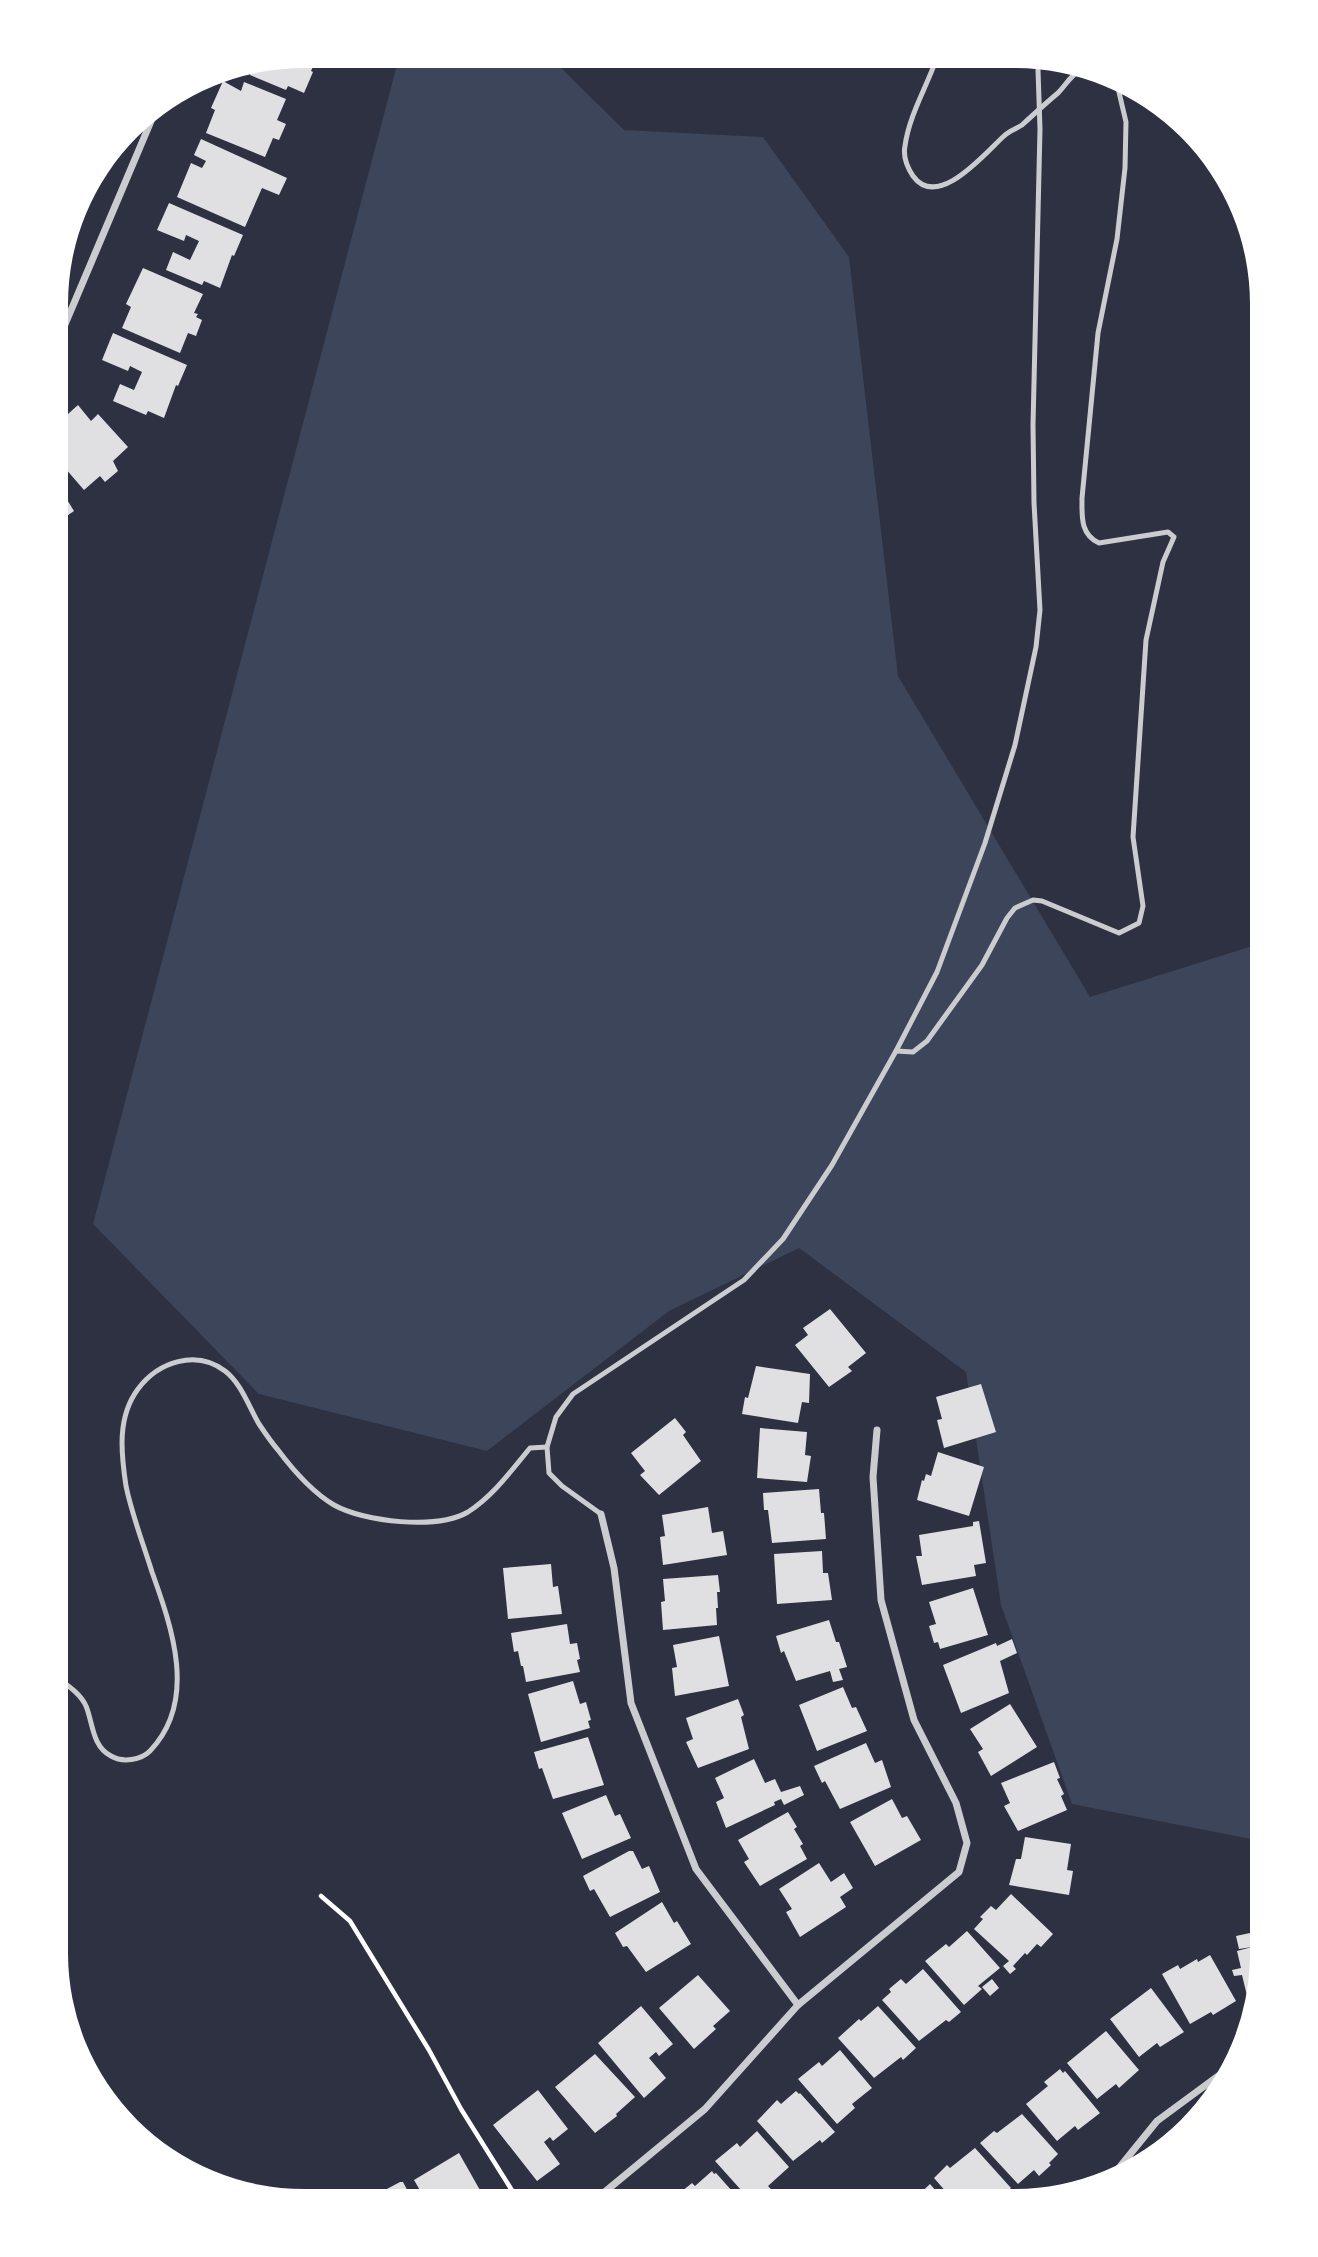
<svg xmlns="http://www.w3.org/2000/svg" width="1318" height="2257" font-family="'Crimson Pro',serif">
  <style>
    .green { fill: #3c4559 }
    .building { fill: #e0e0e3 }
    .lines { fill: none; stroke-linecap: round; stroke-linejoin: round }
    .path { stroke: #fff; stroke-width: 4.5 }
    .service { stroke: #caccd0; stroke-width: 5 }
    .minor { stroke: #caccd0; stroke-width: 7 }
  </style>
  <rect width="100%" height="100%" fill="#2d3142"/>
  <!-- green -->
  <polygon class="green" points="399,57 551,58 624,130 763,137 849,257 898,676 1090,997 1262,943 1261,1841 1072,1804 1001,1605 966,1372 799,1248 669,1311 487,1451 259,1394 93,1224"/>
  <!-- building -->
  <g class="building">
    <polygon points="305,56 320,56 318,61 316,60 311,71 313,72 304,93 288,86 286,90 250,75 253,66 270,63 274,65 275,62"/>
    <polygon points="223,81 241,91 244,82 286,99 277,120 286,124 279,140 273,138 265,157 206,133 215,110 211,108"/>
    <polygon points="201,139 287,178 279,195 262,188 245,227 177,197 191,163 202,168 206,161 194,155"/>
    <polygon points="169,203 243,235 234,256 232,255 220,288 204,281 202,285 166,270 173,252 190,260 199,241 186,235 184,241 157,230"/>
    <polygon points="143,268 203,294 194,313 198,314 196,317 202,320 196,336 188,333 180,353 122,328 131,307 126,304"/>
    <polygon points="113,333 187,365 178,386 176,385 164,418 148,411 146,415 113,401 120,384 134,390 142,372 130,366 128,371 102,360"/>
    <polygon points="78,405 91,421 98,414 128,447 113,461 118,471 105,482 100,476 84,490 58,460 58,429 60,427 58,423"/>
    <polygon points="58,485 74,511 58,522"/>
    <polygon points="830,1309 866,1353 848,1367 852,1371 829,1387 795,1345 808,1335 803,1328"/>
    <polygon points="756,1366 810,1374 809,1403 802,1402 798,1423 742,1414 745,1397 748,1398"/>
    <polygon points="981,1384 996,1432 944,1448 937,1420 942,1419 936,1397"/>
    <polygon points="675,1418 686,1432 683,1435 701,1461 659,1495 640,1475 645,1471 631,1453"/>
    <polygon points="760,1428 807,1432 805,1455 811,1456 807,1482 757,1478"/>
    <polygon points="938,1452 984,1467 969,1516 917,1500 922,1480 924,1481 926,1474 931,1476"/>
    <polygon points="819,1489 821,1513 824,1513 826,1539 772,1543 768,1510 764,1510 763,1493"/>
    <polygon points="708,1507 712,1533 723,1531 727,1555 663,1565 660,1537 665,1536 662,1515"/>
    <polygon points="979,1521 986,1563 974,1565 976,1576 922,1585 916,1556 922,1556 919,1535 973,1526 973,1522"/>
    <polygon points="822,1551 823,1573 828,1573 832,1600 777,1604 774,1554"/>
    <polygon points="551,1564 553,1587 558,1586 562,1614 508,1619 503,1568"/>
    <polygon points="718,1575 720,1592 717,1592 718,1608 716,1608 717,1625 663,1630 661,1602 665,1601 663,1579"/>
    <polygon points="973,1588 988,1635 940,1649 938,1642 934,1643 929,1626 936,1624 929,1602"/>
    <polygon points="829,1620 836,1642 839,1642 847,1667 839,1669 843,1680 833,1682 830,1671 796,1681 784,1651 781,1653 776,1636"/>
    <polygon points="567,1624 570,1644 577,1643 580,1659 577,1660 580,1672 526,1682 523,1666 521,1666 518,1651 514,1652 511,1633"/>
    <polygon points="719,1636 729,1686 675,1696 672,1668 677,1667 673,1645"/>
    <polygon points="1012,1639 1017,1653 1000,1661 1009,1693 961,1713 943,1665 996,1643 997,1646"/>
    <polygon points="573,1681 580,1704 586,1702 591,1720 588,1721 590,1728 541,1742 528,1694"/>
    <polygon points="843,1687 852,1708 856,1707 867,1731 817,1751 799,1705"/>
    <polygon points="738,1699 744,1715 741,1717 749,1749 698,1768 686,1742 693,1739 686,1718"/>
    <polygon points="1010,1704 1037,1747 991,1776 978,1752 983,1749 970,1729"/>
    <polygon points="588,1737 604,1785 553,1799 542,1768 539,1769 534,1752"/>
    <polygon points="866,1743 875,1763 882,1760 891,1787 840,1809 825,1781 822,1783 814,1766"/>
    <polygon points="754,1759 765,1783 775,1779 781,1792 800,1786 804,1795 784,1805 781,1799 774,1802 775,1805 726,1828 716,1802 724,1798 715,1778"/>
    <polygon points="1054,1762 1060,1778 1057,1779 1064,1794 1061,1796 1067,1810 1018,1831 1004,1806 1010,1803 1001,1783"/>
    <polygon points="606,1795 615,1816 620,1814 631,1838 582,1859 562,1813"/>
    <polygon points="892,1799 902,1818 907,1816 921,1840 875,1866 850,1822"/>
    <polygon points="788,1812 797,1827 794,1829 803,1844 800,1846 807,1859 760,1886 744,1862 749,1859 738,1840"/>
    <polygon points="1025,1837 1071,1844 1067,1870 1073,1871 1069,1895 1009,1885 1016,1859 1021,1859"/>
    <polygon points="629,1851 633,1851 642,1869 649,1866 660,1892 610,1917 594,1889 590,1891 583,1876"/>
    <polygon points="819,1863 831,1882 844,1873 853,1888 840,1897 846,1907 800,1937 786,1912 792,1909 779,1889"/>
    <polygon points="1011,1894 1053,1934 1041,1947 1037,1944 1027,1955 1025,1953 1013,1966 1016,1969 1010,1974 1003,1966 1009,1961 974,1929 983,1919 980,1917 991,1906 996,1910"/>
    <polygon points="662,1902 674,1923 677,1921 691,1944 646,1972 627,1946 623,1947 615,1933"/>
    <polygon points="967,1931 1000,1968 978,1986 982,1989 964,2005 925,1961 946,1944 949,1947"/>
    <polygon points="1250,1933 1253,1945 1261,1943 1261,1969 1253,2003 1249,2004 1242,1975 1234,1976 1232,1970 1241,1968 1237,1951 1252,1947 1239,1949 1236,1936"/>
    <polygon points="1210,1955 1236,2001 1213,2015 1211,2012 1190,2024 1162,1974 1178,1965 1180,1969 1197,1959 1198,1962"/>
    <polygon points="923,1969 961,2012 949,2022 946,2020 919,2041 882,2000 891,1992 889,1989 901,1979 906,1984"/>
    <polygon points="698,1975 730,2011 713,2026 716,2029 694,2049 659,2008"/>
    <polygon points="992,1979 999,1988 990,1996 982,1987"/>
    <polygon points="1151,1988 1184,2032 1160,2047 1157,2043 1139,2057 1110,2019"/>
    <polygon points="641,2006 673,2044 659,2056 656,2052 649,2058 666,2078 644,2098 598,2043"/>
    <polygon points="878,2006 916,2048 903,2060 901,2057 874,2078 838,2038 859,2019 861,2021"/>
    <polygon points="1106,2031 1139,2070 1119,2088 1116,2084 1097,2099 1067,2063"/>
    <polygon points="840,2050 872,2088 852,2104 855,2108 837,2124 798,2079 819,2062 822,2066"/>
    <polygon points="595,2054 635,2097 616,2114 617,2116 595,2133 555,2087"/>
    <polygon points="1060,2069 1063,2073 1065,2071 1100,2113 1078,2130 1075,2126 1057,2141 1026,2104 1048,2086 1044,2082"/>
    <polygon points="538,2090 568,2129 553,2141 550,2137 544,2142 560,2164 537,2181 493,2125"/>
    <polygon points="796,2091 799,2094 800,2093 835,2132 822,2143 820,2140 793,2161 757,2121 777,2100 781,2104"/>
    <polygon points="1022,2114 1058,2154 1049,2163 1051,2165 1039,2176 1034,2170 1018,2184 980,2143 994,2131 997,2133"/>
    <polygon points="757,2131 789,2167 768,2186 781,2200 750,2200 715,2161 737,2143 740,2147"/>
    <polygon points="975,2148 1011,2188 1000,2198 1003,2201 954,2201 934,2178 947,2165 950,2168"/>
    <polygon points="459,2153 485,2199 425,2199 414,2180"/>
    <polygon points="712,2171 714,2174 716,2173 740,2200 671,2200 692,2183 695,2186"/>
    <polygon points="400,2182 403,2182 412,2199 368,2199"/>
    <polygon points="930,2184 945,2201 912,2201"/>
  </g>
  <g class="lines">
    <!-- path -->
    <polyline class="path" points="321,1896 350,1921 429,2050 461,2109 518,2200"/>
    <!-- service -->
    <g class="service">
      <path d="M936,60C926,88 909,116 905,146C903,156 907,167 913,176C938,211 986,152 1004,136C1009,131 1016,129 1022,125C1034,114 1046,103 1058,93C1066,85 1070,76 1080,70"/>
      <path d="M896,1051L913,1052L927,1041L982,965L1007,918L1015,908L1033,900L1042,901L1119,933L1139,923L1143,906L1133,837L1146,640L1163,562L1174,537L1168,532L1099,543C1080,534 1082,516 1082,498L1098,333L1117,239L1125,168L1126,122L1118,88"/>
      <polyline points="601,1514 562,1486 549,1473 547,1447 556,1417 573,1394 744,1280 783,1239 832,1165 896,1051 937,972 985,843 1015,745 1036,647 1040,610 1034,503 1033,425 1040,129 1038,70 1040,61"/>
      <path d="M56,1677C67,1685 80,1693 86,1706C93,1723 92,1746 111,1756C123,1763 141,1760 150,1751C198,1701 172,1628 152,1572C143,1543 132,1515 126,1486C121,1453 117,1417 138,1389C158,1362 196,1349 225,1371C241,1383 249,1407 259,1424C265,1433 271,1442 278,1450C293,1470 312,1492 334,1505C364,1522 437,1530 468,1512C493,1496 511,1471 530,1448L547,1447"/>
    </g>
    <!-- minor -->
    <g class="minor">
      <polyline points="58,341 157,107"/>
      <polyline points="601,1514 614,1568 631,1703 696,1869 798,2005"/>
      <polyline points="1110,2179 1157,2121 1233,2065"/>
      <polyline points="595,2200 705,2109 798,2005 959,1872 967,1843 956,1803 914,1720 881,1600 873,1477 877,1430"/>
    </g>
  </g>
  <!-- crop -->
  <path d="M0 0H1318V2257H0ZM304 68H1014A236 236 0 0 1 1250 304V1953A236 236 0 0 1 1014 2189H304A236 236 0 0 1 68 1953V304A236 236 0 0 1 304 68Z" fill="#fff" fill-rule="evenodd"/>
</svg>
